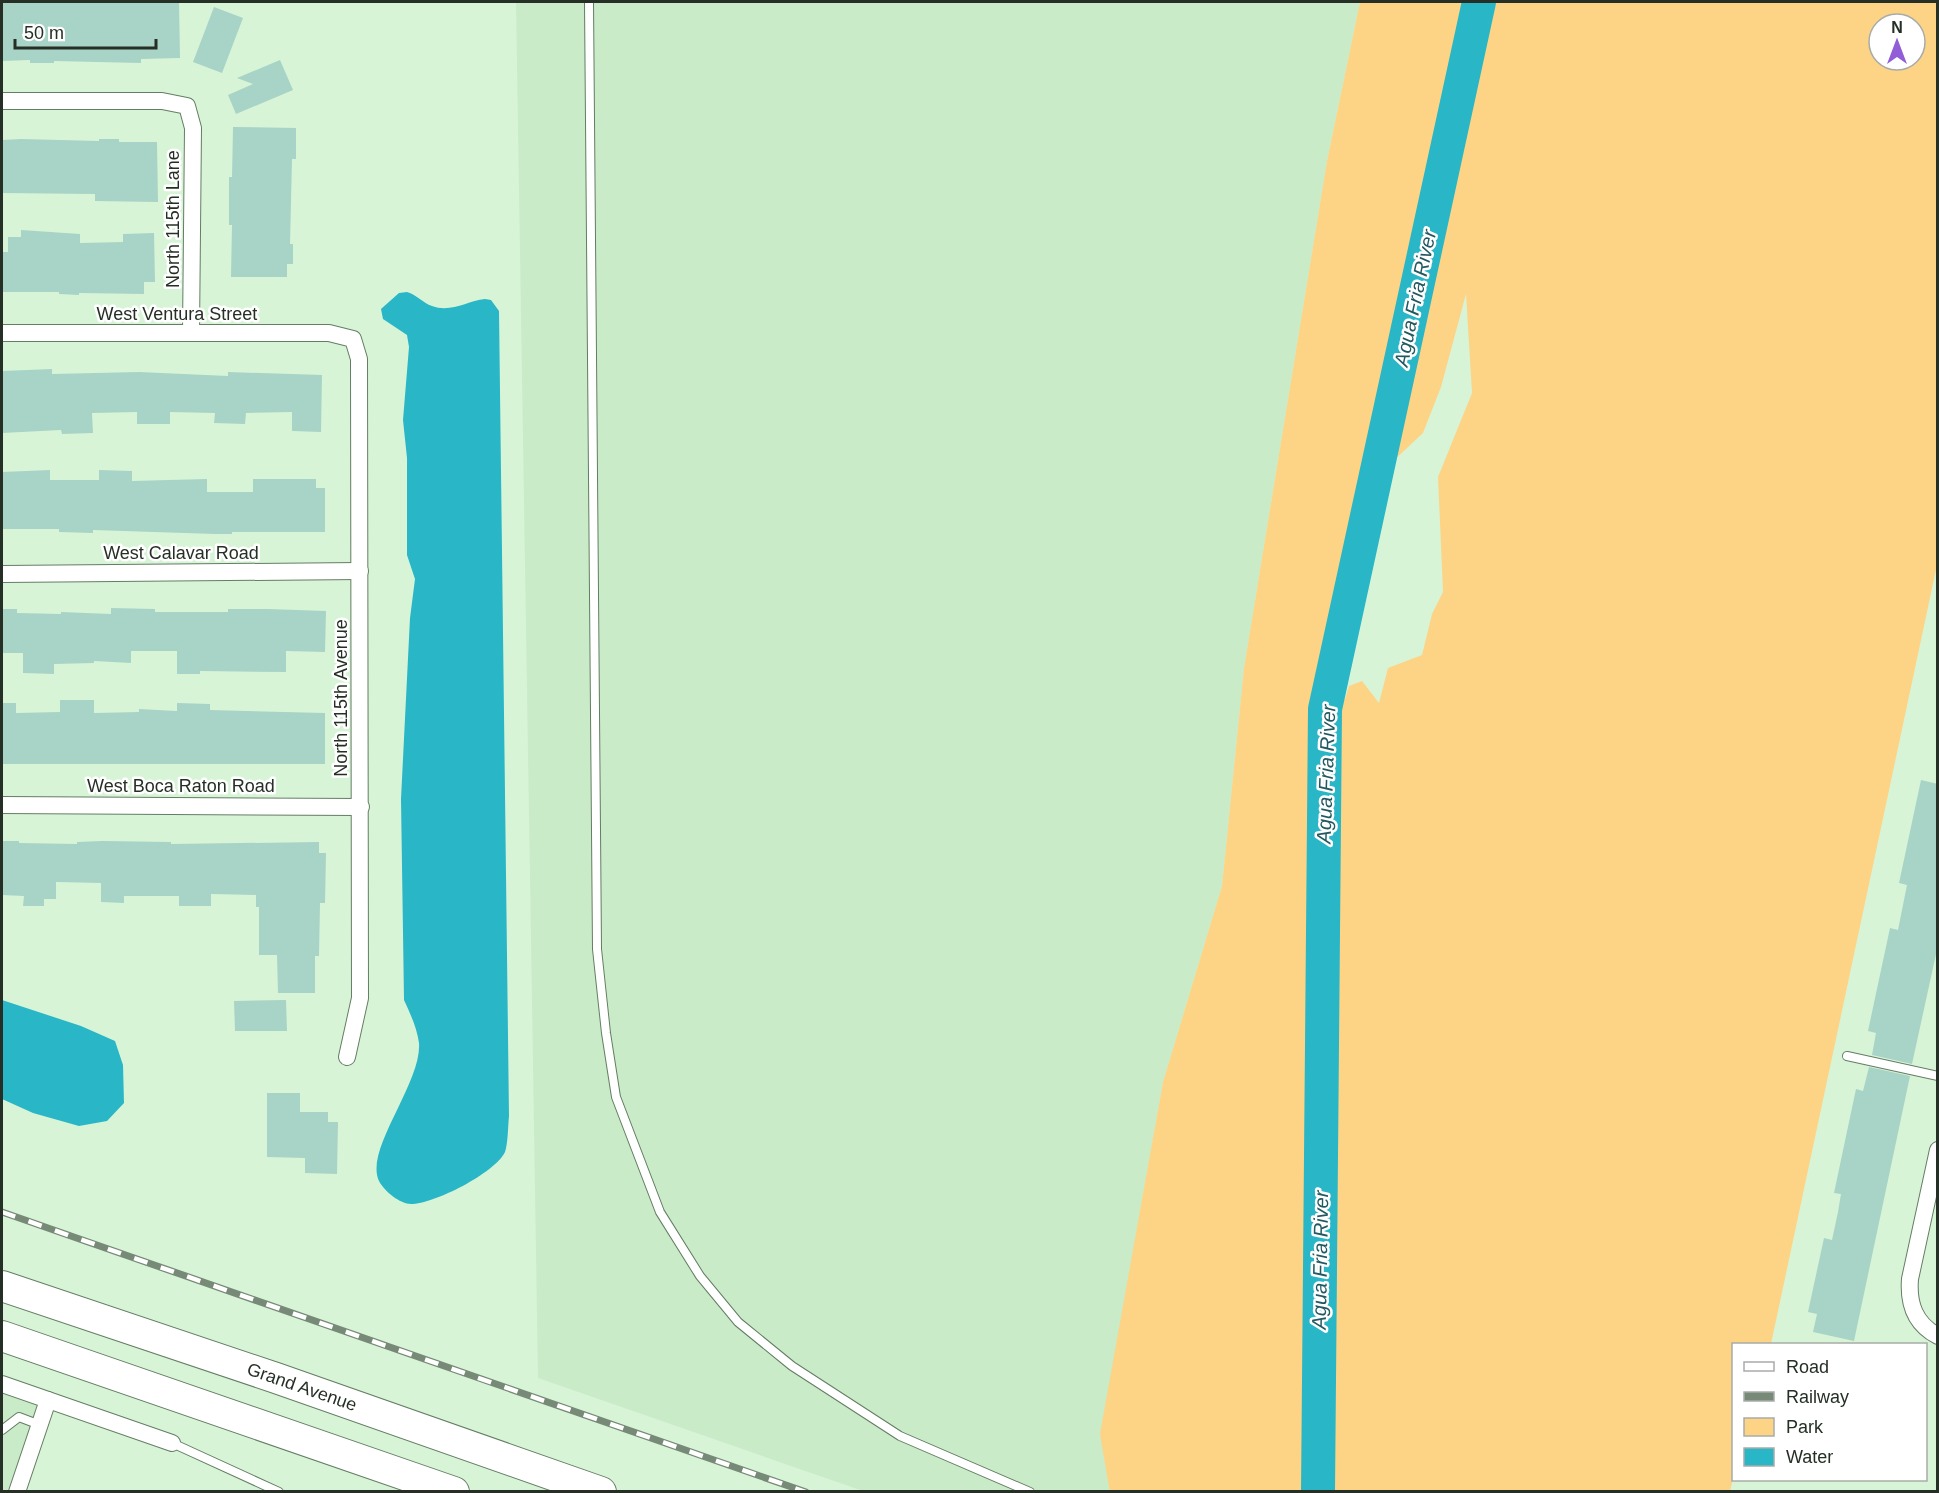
<svg xmlns="http://www.w3.org/2000/svg" width="1939" height="1493" font-family="Arial,sans-serif">
  <style>
    .built { fill: #c9ebc8 }
    .green { fill: #fdd486; fill-rule: evenodd }
    .water { fill: #29b6c7 }
    .lines { fill: none; stroke-linecap: round; stroke-linejoin: round }
    .river { stroke: #29b6c7; stroke-width: 34 }
    .building { fill: #a8d3c7 }
    .lane-casing { stroke: #647d64; stroke-width: 10 }
    .street-casing { stroke: #647d64; stroke-width: 18 }
    .highway-casing { stroke: #647d64; stroke-width: 32 }
    .lane { stroke: #fff; stroke-width: 8 }
    .street { stroke: #fff; stroke-width: 16 }
    .highway { stroke: #fff; stroke-width: 30 }
    .rail-casing { stroke: #778977; stroke-width: 7 }
    .rail { stroke: #fff; stroke-width: 4.5; stroke-dasharray: 14; stroke-linecap: butt }
    .labels { text-anchor: middle; stroke-width: 5; stroke-linejoin: round; paint-order: stroke }
    .street-label { font-size: 18px; fill: #252f25; stroke: #fff }
    .water-label { font-size: 20px; font-style: italic; fill: #225960; stroke: #fff }
  </style>
  <rect width="100%" height="100%" fill="#d8f4d7"/>
  <!-- built -->
  <g class="built">
    <polygon points="516,2 1360,2 1327,161 1244,668 1222,886 1163,1082 1101,1434 1109,1488 1111,1491 863,1491 538,1378"/>
    <polygon points="2,1392 40,1406 8,1491 2,1491"/>
  </g>
  <!-- green -->
  <path class="green" d="M1360,2H1937V565L1771,1344H1734V1475L1730,1491L1111,1492L1109,1488L1100,1434L1163,1082L1222,886L1244,668L1327,161ZM1879,24H1915V60H1879ZM1466,294L1472,393L1438,477L1443,592L1432,614L1422,655L1388,668L1379,703L1362,681L1349,686L1345,699L1320,694L1347,563L1358,494L1423,433L1441,387Z"/>
  <!-- water -->
  <g class="water">
    <path d="M407,292C417,295 423,303 432,306C451,313 467,301 485,299L491,300L499,311L509,1116C508,1125 508,1144 505,1152C495,1173 434,1204 411,1204C400,1204 384,1191 379,1181C364,1150 422,1083 419,1043C417,1028 410,1013 404,1000L401,799L410,618L415,579L407,555V458L403,420L409,347L407,335L383,319L381,309L399,293Z"/>
    <polygon points="2,1000 81,1026 115,1041 123,1065 124,1103 107,1121 79,1126 33,1113 2,1099"/>
  </g>
  <g class="lines">
    <!-- river -->
    <polyline class="river" points="1318,1492 1325,709 1479,2"/>
  </g>
  <!-- building -->
  <g class="building">
    <polygon points="2,2 179,2 180,58 141,59 141,63 54,61 54,63 30,63 30,60 2,61"/>
    <polygon points="214,7 243,18 222,73 193,62"/>
    <polygon points="280,60 293,90 236,114 228,95 253,84 237,78"/>
    <polygon points="233,127 296,128 296,159 292,159 290,244 293,244 293,264 287,264 287,277 231,277 232,225 229,225 229,177 232,177"/>
    <polygon points="21,139 99,141 99,139 119,139 119,142 157,142 158,202 95,201 95,194 2,193 2,140"/>
    <polygon points="21,230 80,234 80,243 123,242 123,234 154,233 155,282 144,282 144,294 79,293 79,295 59,294 59,292 2,292 2,252 8,252 8,237 21,237"/>
    <polygon points="52,369 52,374 139,372 228,376 228,372 322,375 321,432 292,431 292,412 246,413 245,424 214,423 215,413 170,412 170,424 137,424 137,412 92,413 93,433 62,434 61,430 2,433 2,371"/>
    <polygon points="50,470 50,480 99,480 99,470 132,471 132,481 207,479 207,492 253,492 253,479 316,479 316,488 325,488 325,532 232,532 232,534 215,534 93,530 93,533 59,532 59,529 2,529 2,472"/>
    <polygon points="111,608 155,609 155,612 228,612 228,609 268,609 326,611 325,652 286,651 286,672 200,671 200,674 177,674 177,651 131,651 131,663 94,661 94,663 54,664 54,674 23,673 23,653 2,653 2,609 17,609 17,613 61,614 61,612 111,614"/>
    <polygon points="60,700 94,700 94,713 139,712 139,709 177,711 177,703 210,704 210,710 325,713 325,764 2,764 2,703 16,703 16,713 60,712"/>
    <polygon points="1921,780 1938,784 1938,945 1912,1064 1872,1055 1876,1033 1868,1031 1890,928 1898,930 1907,885 1899,883"/>
    <polygon points="2,841 19,841 19,843 77,844 77,842 102,841 171,842 171,844 319,842 319,853 326,853 325,903 320,903 319,956 315,956 315,993 278,993 277,955 259,955 259,907 256,907 256,895 211,894 211,906 179,906 179,896 124,896 124,903 101,902 101,883 56,882 56,899 44,899 44,906 23,906 24,896 2,895"/>
    <polygon points="286,1000 287,1031 235,1031 234,1001"/>
    <polygon points="1869,1067 1910,1076 1854,1341 1813,1332 1817,1314 1808,1312 1824,1238 1832,1240 1838,1212 1841,1194 1834,1193 1856,1089 1863,1091"/>
    <polygon points="267,1093 300,1093 300,1112 328,1112 328,1122 338,1122 337,1174 305,1173 305,1158 267,1157"/>
  </g>
  <g class="lines">
    <!-- lane casing -->
    <g class="lane-casing">
      <g id="lane">
        <polyline points="589,2 597,949 606,1033 616,1097 660,1212 700,1276 738,1322 792,1366 900,1436 1030,1492"/>
        <polyline points="1847,1056 1938,1076"/>
        <polyline points="2,1430 19,1417 40,1425"/>
        <polyline points="172,1443 279,1492"/>
      </g>
    </g>
    <!-- street casing -->
    <g class="street-casing">
      <g id="street">
        <polyline points="2,101 162,101 187,106 193,128 191,333"/>
        <polyline points="2,333 329,333 353,339 359,359 360,998 347,1057"/>
        <polyline points="2,574 360,571"/>
        <polyline points="2,805 361,807"/>
        <path d="M1938,1150L1910,1279C1908,1304 1915,1324 1938,1336"/>
        <polyline points="2,1384 172,1443"/>
        <polyline points="17,1492 48,1400"/>
      </g>
    </g>
    <!-- highway casing -->
    <g class="highway-casing">
      <g id="highway">
        <polyline points="2,1286 276,1378 601,1492"/>
        <polyline points="2,1336 454,1492"/>
      </g>
    </g>
    <!-- lane -->
    <use href="#lane" class="lane"/>
    <!-- street -->
    <use href="#street" class="street"/>
    <!-- highway -->
    <use href="#highway" class="highway"/>
    <!-- rail casing -->
    <g class="rail-casing">
      <polyline id="rail" points="2,1212 806,1492"/>
    </g>
    <!-- rail -->
    <use href="#rail" class="rail"/>
  </g>
  <g class="labels">
    <!-- street labels -->
    <g class="street-label">
      <text transform="translate(173 219) rotate(-90)" y="6">North 115th Lane</text>
      <text x="177" y="320">West Ventura Street</text>
      <text x="181" y="559">West Calavar Road</text>
      <text transform="translate(341 698) rotate(-90)" y="6">North 115th Avenue</text>
      <text x="181" y="792">West Boca Raton Road</text>
      <text transform="translate(302 1387) rotate(19)" y="6">Grand Avenue</text>
    </g>
    <!-- water labels -->
    <g class="water-label">
      <text transform="translate(1415 298) rotate(-78)" y="7">Agua Fria River</text>
      <text transform="translate(1326 774) rotate(-88)" y="7">Agua Fria River</text>
      <text transform="translate(1320 1260) rotate(-89)" y="7">Agua Fria River</text>
    </g>
  </g>
  <!-- border -->
  <rect width="1939" height="1493" fill="none" stroke="#252f25" stroke-width="6"/>
  <!-- legend -->
  <rect x="1732" y="1343" width="195" height="138" fill="#ffffff" stroke="#a8aca8" stroke-width="1.5"/>
  <rect x="1744" y="1362" width="30" height="9" fill="#ffffff" stroke="#a8aca8" stroke-width="1.5"/>
  <text x="1786" y="1373" font-size="18" fill="#252f25">Road</text>
  <rect x="1744" y="1392" width="30" height="9" fill="#778977" stroke="#a8aca8" stroke-width="1.5"/>
  <text x="1786" y="1403" font-size="18" fill="#252f25">Railway</text>
  <rect x="1744" y="1418" width="30" height="18" fill="#fdd486" stroke="#a8aca8" stroke-width="1.5"/>
  <text x="1786" y="1433" font-size="18" fill="#252f25">Park</text>
  <rect x="1744" y="1448" width="30" height="18" fill="#29b6c7" stroke="#a8aca8" stroke-width="1.5"/>
  <text x="1786" y="1463" font-size="18" fill="#252f25">Water</text>
  <!-- north arrow -->
  <g transform="translate(1897 42)"><circle r="28" fill="#ffffff" stroke="#a8aca8" stroke-width="1.5"/>
  <path d="M0-4.5L10 22L0 15L-10 22Z" fill="#915ed7"/>
  <text y="-9" font-size="16" font-weight="bold" text-anchor="middle" fill="#252f25">N</text>
  </g>
  <!-- scale -->
  <path d="M15 39v9h141v-9" fill="none" stroke="#252f25" stroke-width="3"/>
  <text x="24" y="39" font-size="18" fill="#252f25" stroke="#ffffff" stroke-width="4.5" paint-order="stroke">50 m</text>
</svg>
